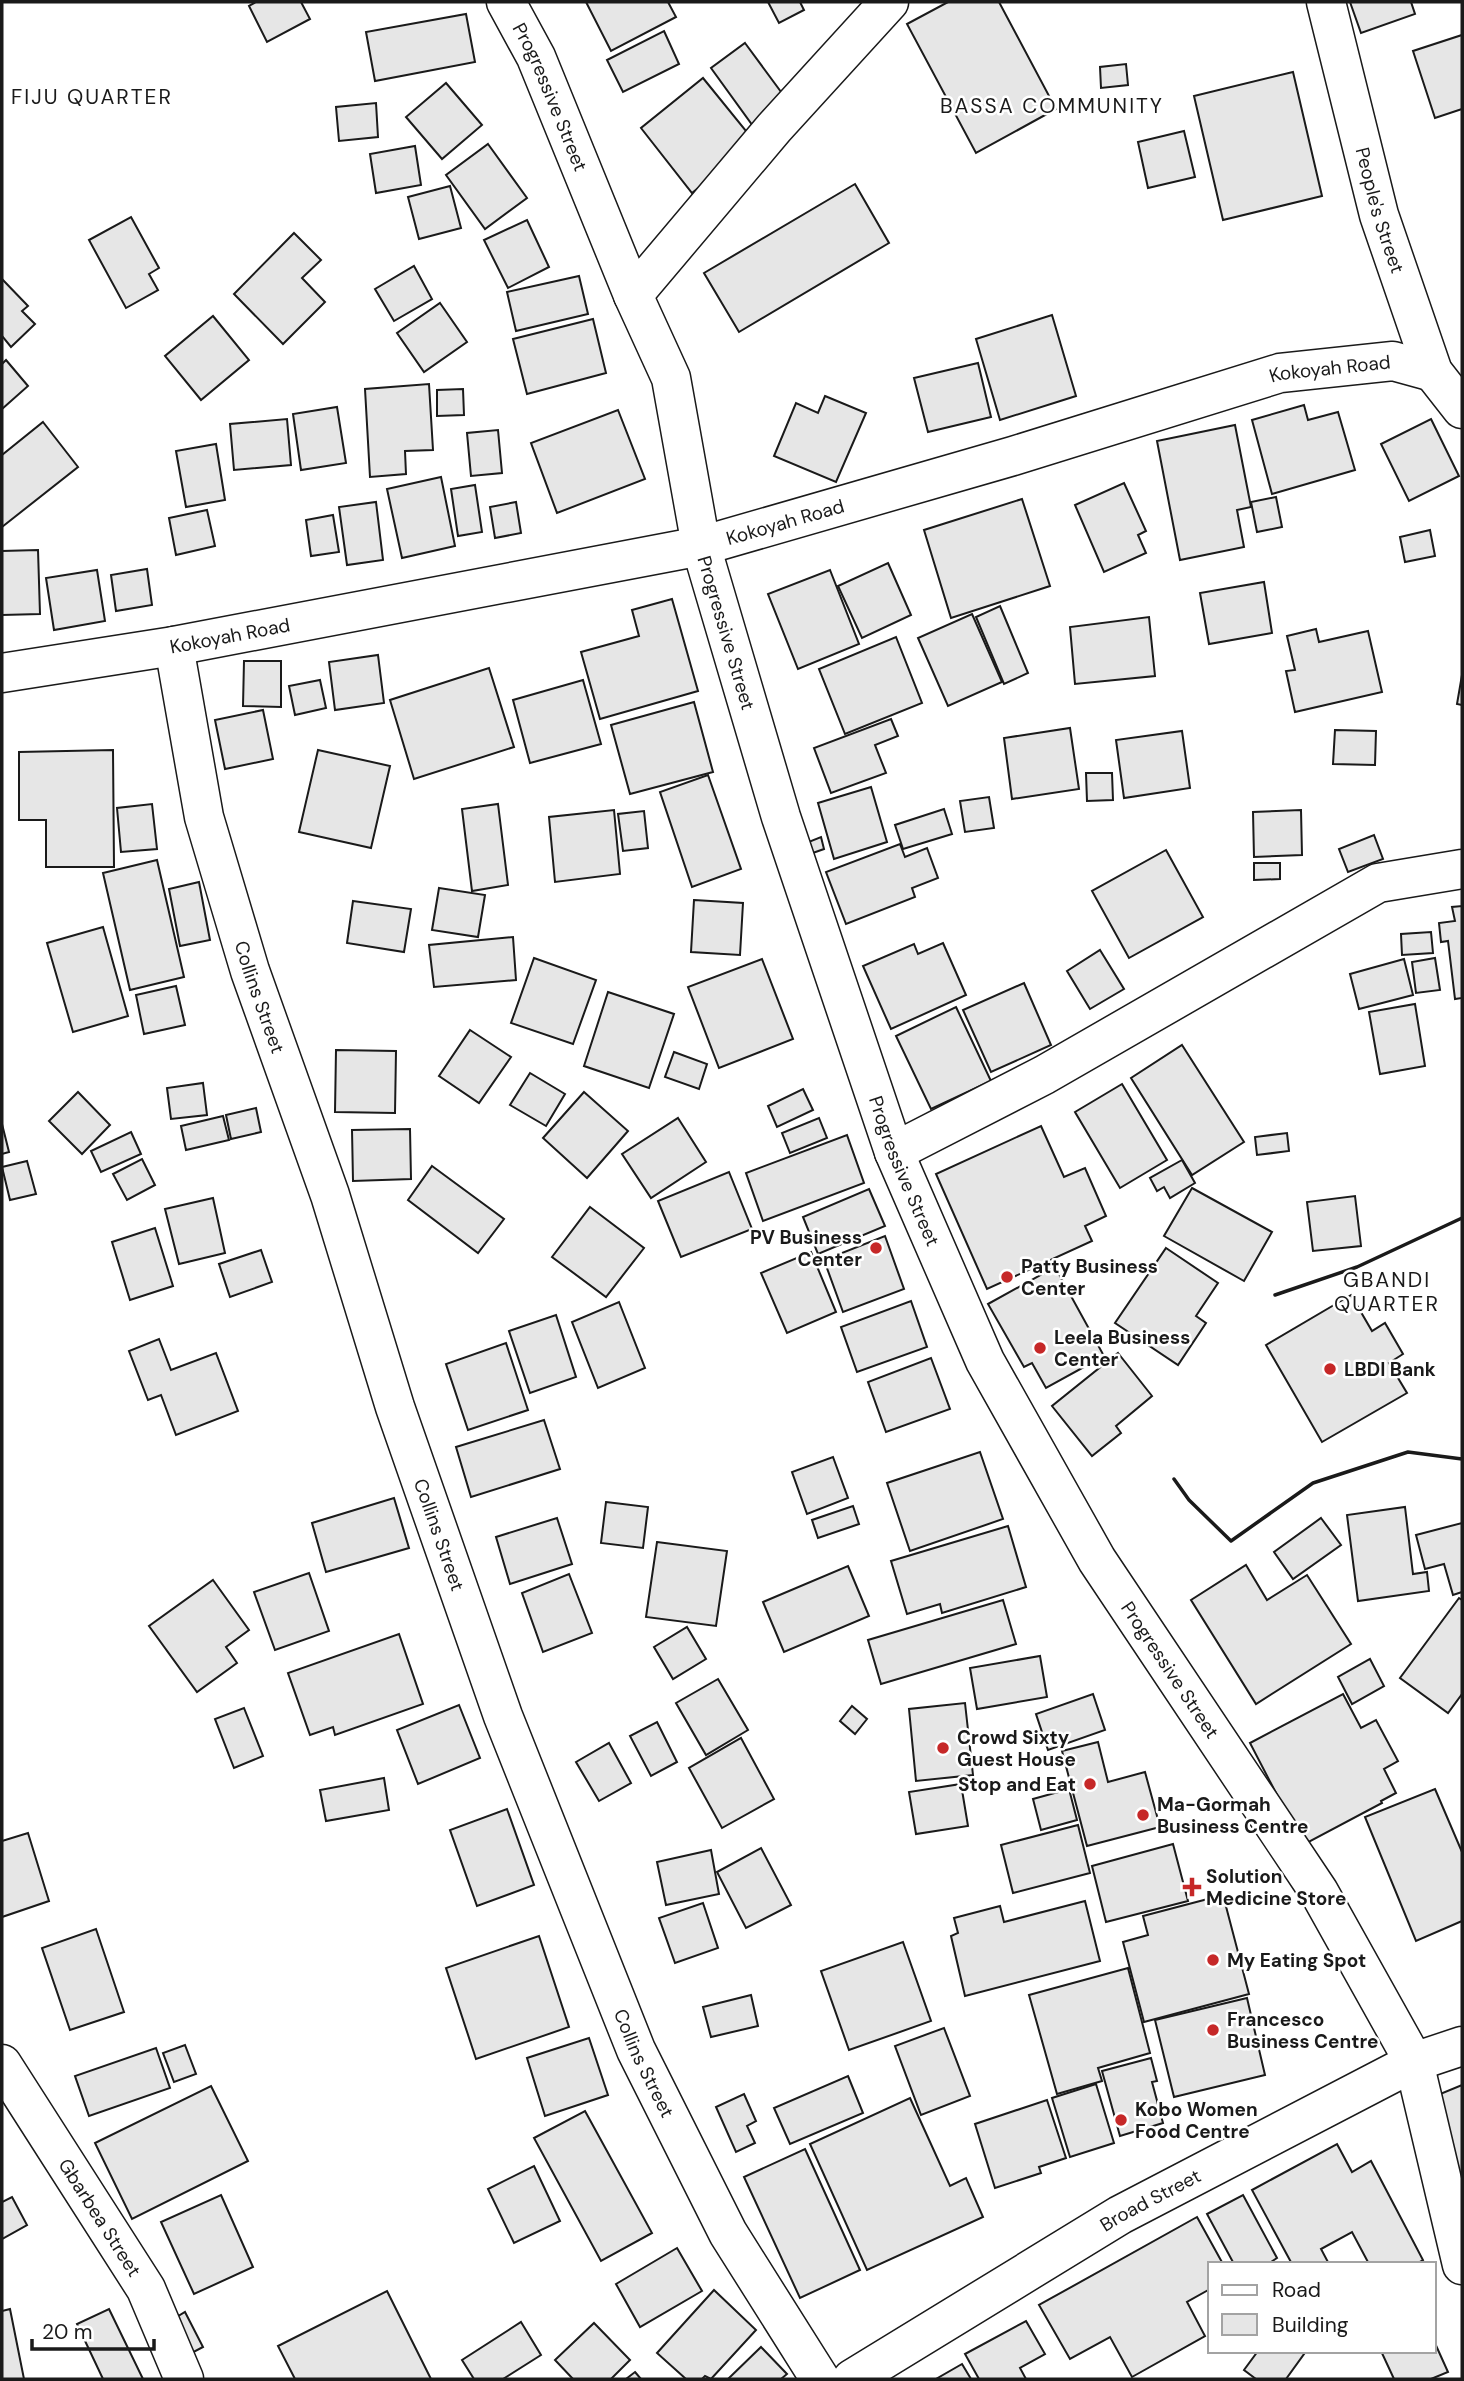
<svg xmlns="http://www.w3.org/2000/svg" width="1464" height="2381" font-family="'DM Sans',sans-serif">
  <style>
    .building { fill: #e6e6e6; stroke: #1a1a1a; stroke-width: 2 }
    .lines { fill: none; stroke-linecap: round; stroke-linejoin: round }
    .minor-casing { stroke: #1a1a1a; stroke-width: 41 }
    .minor { stroke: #fff; stroke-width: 38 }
    .wall { stroke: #1a1a1a; stroke-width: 3.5 }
    .poi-dot { fill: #c62828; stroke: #fff; stroke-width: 2.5 }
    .labels { text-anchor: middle; stroke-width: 5; stroke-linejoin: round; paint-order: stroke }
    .street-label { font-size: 19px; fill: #1a1a1a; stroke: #fff }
    .poi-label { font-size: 19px; font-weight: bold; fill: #1a1a1a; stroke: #fff; text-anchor: start }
    .neighbourhood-label { font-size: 21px; letter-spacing: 2px; fill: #1a1a1a; stroke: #fff }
  </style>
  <rect width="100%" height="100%" fill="#fff"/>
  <!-- building -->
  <g class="building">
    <polygon points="256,2 301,2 310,19 267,42 249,6"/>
    <polygon points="586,2 668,2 676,17 611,51"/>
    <polygon points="768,2 800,2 804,10 779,23"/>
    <polygon points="948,2 999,2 1056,109 976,153 907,24"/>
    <polygon points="1350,2 1411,2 1415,14 1361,33"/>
    <polygon points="466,14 475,62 375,81 366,32"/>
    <polygon points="664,31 679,64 623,92 607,60"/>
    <polygon points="1462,35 1462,109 1435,118 1413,51"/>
    <polygon points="745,43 787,100 753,126 711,68"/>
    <polygon points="1126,64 1128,85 1101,88 1100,67"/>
    <polygon points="1293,72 1322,196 1223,220 1194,96"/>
    <polygon points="703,78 755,142 692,193 641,128"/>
    <polygon points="446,83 482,125 442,159 406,117"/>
    <polygon points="376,103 378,137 339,141 336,107"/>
    <polygon points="1184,131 1195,177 1148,188 1138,142"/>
    <polygon points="488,144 527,198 485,229 446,175"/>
    <polygon points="415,146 421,185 376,193 370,154"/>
    <polygon points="855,184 889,243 739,332 704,273"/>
    <polygon points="450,186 461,228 419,239 408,197"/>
    <polygon points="131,217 159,268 149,274 158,290 126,308 89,240"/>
    <polygon points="527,220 549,267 508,288 484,240"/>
    <polygon points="294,233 321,260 302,278 325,302 283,344 234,294"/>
    <polygon points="414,266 432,299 394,321 375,289"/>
    <polygon points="579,276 588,314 516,331 507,292"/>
    <polygon points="2,279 28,306 22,311 35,324 11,347 2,336"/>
    <polygon points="440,303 467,342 424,372 397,333"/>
    <polygon points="1052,315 1076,396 1000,420 976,339"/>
    <polygon points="213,316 249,360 201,400 165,356"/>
    <polygon points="593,319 606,373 527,394 513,339"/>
    <polygon points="6,360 28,386 2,409 2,364"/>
    <polygon points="978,363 991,417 928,432 914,378"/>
    <polygon points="429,384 433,450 405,451 406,474 370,477 365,389"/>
    <polygon points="463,389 464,415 437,416 437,390"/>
    <polygon points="825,396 866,413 836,482 774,456 796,403 818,413"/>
    <polygon points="1304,405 1308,420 1338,412 1355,470 1272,494 1252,420"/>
    <polygon points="337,407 346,463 301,470 293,414"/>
    <polygon points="618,410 645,479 557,513 531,443"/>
    <polygon points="287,419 291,465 234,470 230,424"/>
    <polygon points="1431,419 1459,476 1409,501 1381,444"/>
    <polygon points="43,422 78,467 2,527 2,455"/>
    <polygon points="1235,425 1251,507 1237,510 1244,547 1180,560 1157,441"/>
    <polygon points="498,430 502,473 471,476 467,433"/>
    <polygon points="216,444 225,500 186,507 176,451"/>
    <polygon points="441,477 455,546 402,558 387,489"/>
    <polygon points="1124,483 1146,531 1138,535 1146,553 1104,572 1075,505"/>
    <polygon points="475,485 482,532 458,536 451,489"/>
    <polygon points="1276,497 1282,527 1257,532 1251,502"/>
    <polygon points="1022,499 1050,586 951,618 924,530"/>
    <polygon points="376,502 383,560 347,565 339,507"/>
    <polygon points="516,502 521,533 495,538 490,507"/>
    <polygon points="207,510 215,546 176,555 169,518"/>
    <polygon points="333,515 339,552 311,556 306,520"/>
    <polygon points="1430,530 1435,556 1405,562 1400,537"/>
    <polygon points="38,550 40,614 2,615 2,551"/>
    <polygon points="888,563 911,615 862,638 838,586"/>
    <polygon points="147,569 152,605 116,611 111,575"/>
    <polygon points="97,570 105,621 54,630 46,578"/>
    <polygon points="830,570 859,644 798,669 768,594"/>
    <polygon points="1264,582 1272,633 1209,644 1200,593"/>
    <polygon points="672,599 698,691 600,719 581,652 639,636 632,610"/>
    <polygon points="1000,606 1028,673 1004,684 976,617"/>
    <polygon points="972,614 1002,682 948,706 918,638"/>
    <polygon points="1149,617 1155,676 1075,684 1070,627"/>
    <polygon points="1316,629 1319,642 1368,631 1382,692 1295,712 1286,671 1295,670 1287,636"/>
    <polygon points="896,637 922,703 845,734 819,669"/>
    <polygon points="378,655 384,703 335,710 329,662"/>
    <polygon points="244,661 281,661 281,707 243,706"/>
    <polygon points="489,668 514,747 414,779 390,700"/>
    <polygon points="1462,675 1462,705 1457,704"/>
    <polygon points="320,680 326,708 295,715 289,686"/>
    <polygon points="583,680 601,744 530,763 513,700"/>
    <polygon points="694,702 713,772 630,794 611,725"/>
    <polygon points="263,710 273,759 225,769 215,720"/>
    <polygon points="891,719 898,736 875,745 886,773 831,793 814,748"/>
    <polygon points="1070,728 1079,789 1012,799 1004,738"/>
    <polygon points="1335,730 1376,731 1375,765 1333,764"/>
    <polygon points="1182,731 1190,788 1124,798 1116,740"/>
    <polygon points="113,750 114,867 46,867 46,820 19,820 19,752"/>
    <polygon points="318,750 390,766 371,848 299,832"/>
    <polygon points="1086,773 1112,773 1113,800 1087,801"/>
    <polygon points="708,775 741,869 692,887 660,792"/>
    <polygon points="871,787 887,842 834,859 818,803"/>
    <polygon points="989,797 994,828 965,832 960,801"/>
    <polygon points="152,804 157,849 121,852 117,808"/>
    <polygon points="498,804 508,885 472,891 462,809"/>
    <polygon points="944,809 952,834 903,849 895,825"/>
    <polygon points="614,810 620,874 555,882 549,817"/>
    <polygon points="1301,810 1302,855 1254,857 1253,812"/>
    <polygon points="644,811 648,848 623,851 618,814"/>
    <polygon points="1374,835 1383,859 1348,872 1339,849"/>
    <polygon points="821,837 824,849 810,854 806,843"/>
    <polygon points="900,844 905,857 927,848 938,878 912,888 915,897 846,924 826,872"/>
    <polygon points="1166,850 1203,917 1129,958 1092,891"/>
    <polygon points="157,860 184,977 130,990 103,873"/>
    <polygon points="1254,863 1280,863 1280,879 1254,880"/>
    <polygon points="199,882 210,940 180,946 169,889"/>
    <polygon points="439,888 485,895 478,937 432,930"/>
    <polygon points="694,900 743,903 740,955 691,952"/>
    <polygon points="353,901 411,909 404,952 347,943"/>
    <polygon points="1462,906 1462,998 1455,999 1448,941 1441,942 1439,923 1455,921 1452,907"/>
    <polygon points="103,927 128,1016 73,1032 47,943"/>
    <polygon points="1431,932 1433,953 1402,955 1401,934"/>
    <polygon points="513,937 516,980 434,987 429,945"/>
    <polygon points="943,943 966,995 891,1029 863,966 914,944 918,954"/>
    <polygon points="1100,950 1124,989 1090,1009 1067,971"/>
    <polygon points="534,958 596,980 573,1044 511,1023"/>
    <polygon points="1435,958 1440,990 1416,993 1412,962"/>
    <polygon points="762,959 793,1039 719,1068 688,987"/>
    <polygon points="1404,959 1413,995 1359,1009 1350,974"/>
    <polygon points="1024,983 1051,1045 991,1072 963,1010"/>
    <polygon points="176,986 185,1025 144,1034 136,995"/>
    <polygon points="608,992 674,1014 649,1088 584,1066"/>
    <polygon points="1415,1004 1425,1066 1380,1074 1369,1012"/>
    <polygon points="956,1007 991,1081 931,1109 896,1036"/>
    <polygon points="470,1030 511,1057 479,1103 439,1076"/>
    <polygon points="1182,1045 1244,1142 1192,1175 1131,1078"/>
    <polygon points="336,1050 396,1051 395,1113 335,1112"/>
    <polygon points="674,1052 707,1064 699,1089 665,1077"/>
    <polygon points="530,1073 565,1094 546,1126 510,1105"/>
    <polygon points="203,1083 207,1115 171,1119 167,1088"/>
    <polygon points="1122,1084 1167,1160 1120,1188 1075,1112"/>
    <polygon points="803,1089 813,1110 777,1127 768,1106"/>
    <polygon points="78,1092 110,1125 82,1154 49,1121"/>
    <polygon points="584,1092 628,1131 587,1178 543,1138"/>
    <polygon points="256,1108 261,1132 231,1139 226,1115"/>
    <polygon points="223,1116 229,1140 186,1150 181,1126"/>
    <polygon points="678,1118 706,1162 651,1198 622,1154"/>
    <polygon points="819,1118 827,1138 790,1153 782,1133"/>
    <polygon points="2,1124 9,1152 2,1154"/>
    <polygon points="1041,1126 1064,1177 1085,1168 1106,1216 1085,1226 1092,1241 987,1289 936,1174"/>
    <polygon points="410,1129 411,1179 353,1181 352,1130"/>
    <polygon points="131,1132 141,1154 101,1172 91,1151"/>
    <polygon points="1287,1133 1289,1151 1257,1155 1255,1137"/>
    <polygon points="847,1135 864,1183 763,1221 746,1173"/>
    <polygon points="142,1159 155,1185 127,1200 113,1174"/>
    <polygon points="1182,1160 1195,1183 1170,1198 1164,1187 1157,1191 1150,1178"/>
    <polygon points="27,1161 36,1194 10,1200 2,1167"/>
    <polygon points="432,1166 504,1219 478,1253 408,1200"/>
    <polygon points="729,1172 752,1229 681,1257 658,1201"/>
    <polygon points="1192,1188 1272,1232 1244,1281 1164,1236"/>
    <polygon points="869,1189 885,1226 818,1254 803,1217"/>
    <polygon points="1355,1196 1361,1246 1313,1251 1307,1202"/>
    <polygon points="213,1198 225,1253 179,1264 165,1209"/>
    <polygon points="590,1207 644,1248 606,1297 552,1257"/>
    <polygon points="155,1228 173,1286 130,1300 112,1242"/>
    <polygon points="885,1236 904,1289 843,1312 824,1260"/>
    <polygon points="1166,1248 1218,1283 1196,1316 1206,1323 1178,1365 1115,1323"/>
    <polygon points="261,1250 272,1282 230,1297 219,1264"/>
    <polygon points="811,1252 836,1312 787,1333 761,1273"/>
    <polygon points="1055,1267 1104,1356 1046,1388 1032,1363 1024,1367 988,1304"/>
    <polygon points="1351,1295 1372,1331 1385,1323 1403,1354 1389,1363 1407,1393 1322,1442 1266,1345"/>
    <polygon points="911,1301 927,1347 857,1372 841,1327"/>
    <polygon points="619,1302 645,1368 598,1388 572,1322"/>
    <polygon points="556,1315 576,1377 530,1393 509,1331"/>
    <polygon points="159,1339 171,1370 216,1353 238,1411 176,1435 161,1395 148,1400 129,1351"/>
    <polygon points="506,1343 528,1410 468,1430 446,1364"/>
    <polygon points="1118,1353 1152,1396 1116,1426 1121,1433 1092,1456 1052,1406"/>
    <polygon points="931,1358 950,1409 886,1432 868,1382"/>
    <polygon points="544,1420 560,1469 471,1497 456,1447"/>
    <polygon points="980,1452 1003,1519 910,1551 887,1483"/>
    <polygon points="833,1457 848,1498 807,1514 792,1472"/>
    <polygon points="394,1498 409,1548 326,1572 312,1523"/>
    <polygon points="606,1502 648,1507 643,1548 601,1543"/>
    <polygon points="853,1506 859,1524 818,1538 812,1520"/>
    <polygon points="1405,1507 1413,1574 1427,1572 1429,1591 1358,1601 1347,1515"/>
    <polygon points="557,1518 572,1564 510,1584 496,1537"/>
    <polygon points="1321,1518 1341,1545 1293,1579 1274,1552"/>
    <polygon points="1462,1523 1462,1592 1453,1595 1444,1564 1425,1569 1416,1535"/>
    <polygon points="1008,1526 1026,1587 942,1613 940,1604 907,1614 891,1561"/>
    <polygon points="657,1542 727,1551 716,1626 646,1617"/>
    <polygon points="1246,1565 1267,1600 1307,1575 1351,1644 1256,1704 1191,1600"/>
    <polygon points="848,1566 869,1616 784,1652 763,1602"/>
    <polygon points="309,1573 329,1631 275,1650 254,1592"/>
    <polygon points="569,1574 592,1633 543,1652 522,1593"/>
    <polygon points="213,1580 249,1630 226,1647 237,1663 197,1692 149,1626"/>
    <polygon points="1459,1598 1462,1600 1462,1694 1448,1713 1400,1678"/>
    <polygon points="1003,1600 1016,1644 881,1684 868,1640"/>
    <polygon points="687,1627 706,1659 673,1679 654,1647"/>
    <polygon points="399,1634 423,1704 335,1735 333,1727 310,1735 288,1673"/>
    <polygon points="1040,1656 1047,1697 977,1709 970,1668"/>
    <polygon points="1370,1659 1384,1686 1352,1704 1338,1677"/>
    <polygon points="718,1679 748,1730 706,1755 676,1703"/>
    <polygon points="1093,1694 1105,1730 1048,1750 1036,1714"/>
    <polygon points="1343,1694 1361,1728 1376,1720 1398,1761 1384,1769 1396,1793 1381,1801 1382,1803 1303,1845 1250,1743"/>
    <polygon points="965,1703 973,1775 916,1781 909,1709"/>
    <polygon points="459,1705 480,1758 418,1784 397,1730"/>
    <polygon points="852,1706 867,1719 855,1734 840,1721"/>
    <polygon points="244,1708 263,1756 234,1768 215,1719"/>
    <polygon points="657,1722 677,1762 651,1776 630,1736"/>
    <polygon points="741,1738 774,1799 722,1828 689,1768"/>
    <polygon points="1098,1742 1108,1782 1145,1772 1160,1827 1087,1846 1062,1751"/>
    <polygon points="609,1743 631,1783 599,1801 576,1762"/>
    <polygon points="384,1778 389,1810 326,1821 320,1790"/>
    <polygon points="961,1784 968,1826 916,1834 909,1792"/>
    <polygon points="1069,1789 1077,1820 1041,1830 1033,1799"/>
    <polygon points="1435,1789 1462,1852 1462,1921 1416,1941 1365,1817"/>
    <polygon points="507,1809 534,1885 477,1906 450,1830"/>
    <polygon points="1078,1825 1090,1873 1013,1893 1001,1845"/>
    <polygon points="28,1833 49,1901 2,1917 2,1841"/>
    <polygon points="1173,1844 1188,1901 1106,1922 1092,1866"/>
    <polygon points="761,1848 791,1905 746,1928 717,1872"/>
    <polygon points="711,1850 719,1894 666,1905 657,1862"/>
    <polygon points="1223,1895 1249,1994 1144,2022 1123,1942 1148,1935 1143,1916"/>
    <polygon points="1085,1901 1100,1961 965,1996 951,1936 958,1933 954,1918 1000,1906 1004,1922"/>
    <polygon points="703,1903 718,1948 675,1963 659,1918"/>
    <polygon points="96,1929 124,2012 70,2030 42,1948"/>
    <polygon points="539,1936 569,2027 476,2059 446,1968"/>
    <polygon points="903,1942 931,2021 849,2050 821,1971"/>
    <polygon points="1128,1968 1150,2053 1098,2068 1102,2081 1057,2094 1029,1995"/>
    <polygon points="751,1995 758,2026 711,2037 703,2007"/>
    <polygon points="1247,1998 1265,2075 1174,2097 1155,2020"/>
    <polygon points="944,2028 970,2096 921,2115 895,2046"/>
    <polygon points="589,2038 608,2095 545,2116 527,2058"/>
    <polygon points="185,2045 196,2074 174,2082 163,2053"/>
    <polygon points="156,2048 170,2088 89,2116 75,2076"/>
    <polygon points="1151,2058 1157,2081 1152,2082 1163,2123 1120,2136 1102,2071"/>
    <polygon points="848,2076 863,2113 790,2144 774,2108"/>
    <polygon points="1096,2084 1114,2143 1070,2157 1052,2098"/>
    <polygon points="1462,2085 1462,2183 1428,2099"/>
    <polygon points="211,2086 248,2161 132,2219 95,2143"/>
    <polygon points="744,2094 756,2121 747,2126 755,2143 736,2152 716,2107"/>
    <polygon points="910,2098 950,2186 966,2178 983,2217 867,2270 810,2144"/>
    <polygon points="1047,2100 1066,2158 1039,2167 1041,2173 995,2188 975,2124"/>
    <polygon points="585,2111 652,2233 601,2261 534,2138"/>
    <polygon points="1337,2144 1352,2172 1371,2161 1423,2260 1416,2264 1369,2264 1352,2232 1321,2249 1329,2264 1292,2264 1252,2190"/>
    <polygon points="805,2149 860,2270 800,2298 744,2177"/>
    <polygon points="534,2166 560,2221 514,2243 488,2189"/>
    <polygon points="221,2195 253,2267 194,2294 161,2222"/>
    <polygon points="1243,2195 1277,2258 1268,2264 1234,2264 1207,2214"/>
    <polygon points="12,2197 27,2225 2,2239 2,2202"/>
    <polygon points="1197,2217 1223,2264 1210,2264 1210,2289 1187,2302 1205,2336 1132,2377 1110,2337 1070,2359 1039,2305"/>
    <polygon points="677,2248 702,2291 640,2327 616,2284"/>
    <polygon points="714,2290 756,2330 711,2379 705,2376 702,2379 686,2379 657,2353"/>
    <polygon points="387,2291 431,2379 295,2379 278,2346"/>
    <polygon points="10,2309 24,2379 2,2379 2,2311"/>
    <polygon points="109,2309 143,2379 103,2379 77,2324"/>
    <polygon points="185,2312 203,2347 188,2355 170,2321"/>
    <polygon points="1026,2321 1045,2354 1020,2368 1026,2379 979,2379 965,2354"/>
    <polygon points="521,2322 541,2355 503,2379 474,2379 462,2360"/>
    <polygon points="594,2323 630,2360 611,2379 573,2379 555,2360"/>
    <polygon points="1434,2341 1448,2372 1431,2379 1394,2379 1381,2351 1434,2351"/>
    <polygon points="761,2347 787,2374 781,2379 728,2379"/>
    <polygon points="1258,2351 1301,2351 1304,2354 1286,2379 1256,2379 1244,2370"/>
    <polygon points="962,2364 971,2379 936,2379"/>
    <polygon points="635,2372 641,2379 626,2379"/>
  </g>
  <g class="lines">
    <!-- minor casing -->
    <g class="minor-casing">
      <g id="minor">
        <path id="s1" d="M506,2L536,57L633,295L671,378L701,546L781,817L894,1152L985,1361L1097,1560L1319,1892L1414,2062L1462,2265"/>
        <path id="s2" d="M1326,2L1379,215L1433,372L1462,409"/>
        <polyline points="633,295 774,128 889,2"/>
        <path id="s3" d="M174,646L204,817L250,971L330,1195L395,1407L503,1716L636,2050L728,2233L820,2379"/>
        <path id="s4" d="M2,673L174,646L701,546L1013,456L1280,373L1393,361L1433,372"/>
        <polyline points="894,1152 1044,1075 1378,883 1462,869"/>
        <path id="s5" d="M2,2064L146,2289L184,2379"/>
        <path id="s6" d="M852,2379L1120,2215L1414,2062L1462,2046"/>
      </g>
    </g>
    <!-- minor -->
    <use href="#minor" class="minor"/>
    <!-- wall -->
    <g class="wall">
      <polyline points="1275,1295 1357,1267 1462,1218"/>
      <polyline points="1174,1479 1189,1500 1231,1541 1313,1483 1408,1452 1462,1459"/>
    </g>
  </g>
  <!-- markers -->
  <g class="poi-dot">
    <circle cx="876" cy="1248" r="7"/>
    <circle cx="1007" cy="1277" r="7"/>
    <circle cx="1040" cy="1348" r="7"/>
    <circle cx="1330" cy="1369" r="7"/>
    <circle cx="943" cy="1748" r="7"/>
    <circle cx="1090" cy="1784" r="7"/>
    <circle cx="1143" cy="1815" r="7"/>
    <path d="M1188.5 1876.5h7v7h7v7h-7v7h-7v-7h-7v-7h7z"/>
    <circle cx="1213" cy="1960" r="7"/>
    <circle cx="1213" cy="2030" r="7"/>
    <circle cx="1121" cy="2120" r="7"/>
  </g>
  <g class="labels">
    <!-- street labels -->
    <g class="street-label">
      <text dy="7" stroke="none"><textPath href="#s1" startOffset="105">Progressive Street</textPath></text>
      <text dy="7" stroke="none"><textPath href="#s2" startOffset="215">People's Street</textPath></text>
      <text dy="7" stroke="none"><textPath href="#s4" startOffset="1365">Kokoyah Road</textPath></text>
      <text dy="7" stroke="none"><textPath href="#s4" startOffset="798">Kokoyah Road</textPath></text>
      <text dy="7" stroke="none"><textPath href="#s1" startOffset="672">Progressive Street</textPath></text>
      <text dy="7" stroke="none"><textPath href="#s4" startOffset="231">Kokoyah Road</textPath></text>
      <text dy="7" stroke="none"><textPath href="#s3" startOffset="362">Collins Street</textPath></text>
      <text dy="7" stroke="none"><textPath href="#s1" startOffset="1239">Progressive Street</textPath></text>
      <text dy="7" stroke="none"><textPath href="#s3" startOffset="929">Collins Street</textPath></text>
      <text dy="7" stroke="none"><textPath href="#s1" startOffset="1806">Progressive Street</textPath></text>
      <text dy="7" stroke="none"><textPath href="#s3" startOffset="1496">Collins Street</textPath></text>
      <text dy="7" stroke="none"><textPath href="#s6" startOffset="348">Broad Street</textPath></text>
      <text dy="7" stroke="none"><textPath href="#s5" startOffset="182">Gbarbea Street</textPath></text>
    </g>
    <!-- poi labels -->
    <g class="poi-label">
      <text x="862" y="1244" text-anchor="end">PV Business<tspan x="862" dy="22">Center</tspan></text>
      <text x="1021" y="1273">Patty Business<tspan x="1021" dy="22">Center</tspan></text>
      <text x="1054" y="1344">Leela Business<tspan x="1054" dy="22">Center</tspan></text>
      <text x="1344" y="1376">LBDI Bank</text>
      <text x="957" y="1744">Crowd Sixty<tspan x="957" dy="22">Guest House</tspan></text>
      <text x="1076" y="1791" text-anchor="end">Stop and Eat</text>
      <text x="1157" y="1811">Ma-Gormah<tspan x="1157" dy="22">Business Centre</tspan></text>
      <text x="1206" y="1883">Solution<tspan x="1206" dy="22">Medicine Store</tspan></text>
      <text x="1227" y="1967">My Eating Spot</text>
      <text x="1227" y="2026">Francesco<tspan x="1227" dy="22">Business Centre</tspan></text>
      <text x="1135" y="2116">Kobo Women<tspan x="1135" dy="22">Food Centre</tspan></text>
    </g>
    <!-- neighbourhood labels -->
    <g class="neighbourhood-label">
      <text x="92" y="104">FIJU QUARTER</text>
      <text x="1052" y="113">BASSA COMMUNITY</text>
      <text x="1387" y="1287">GBANDI<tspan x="1387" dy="24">QUARTER</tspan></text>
    </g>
  </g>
  <!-- border -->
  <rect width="1464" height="2381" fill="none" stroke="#1a1a1a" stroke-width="7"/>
  <!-- legend -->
  <rect x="1208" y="2262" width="228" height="91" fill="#ffffff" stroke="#a3a3a3" stroke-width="2"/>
  <rect x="1222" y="2285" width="35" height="10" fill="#ffffff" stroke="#a3a3a3" stroke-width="2"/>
  <text x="1272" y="2297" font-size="21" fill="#1a1a1a">Road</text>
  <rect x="1222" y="2314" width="35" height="21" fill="#e6e6e6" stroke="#a3a3a3" stroke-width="2"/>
  <text x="1272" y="2332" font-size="21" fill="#1a1a1a">Building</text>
  <!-- scale -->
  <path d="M32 2339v10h122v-10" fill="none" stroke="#1a1a1a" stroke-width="3.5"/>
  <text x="42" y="2339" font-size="21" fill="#1a1a1a" stroke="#ffffff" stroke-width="5" paint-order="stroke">20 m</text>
</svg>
